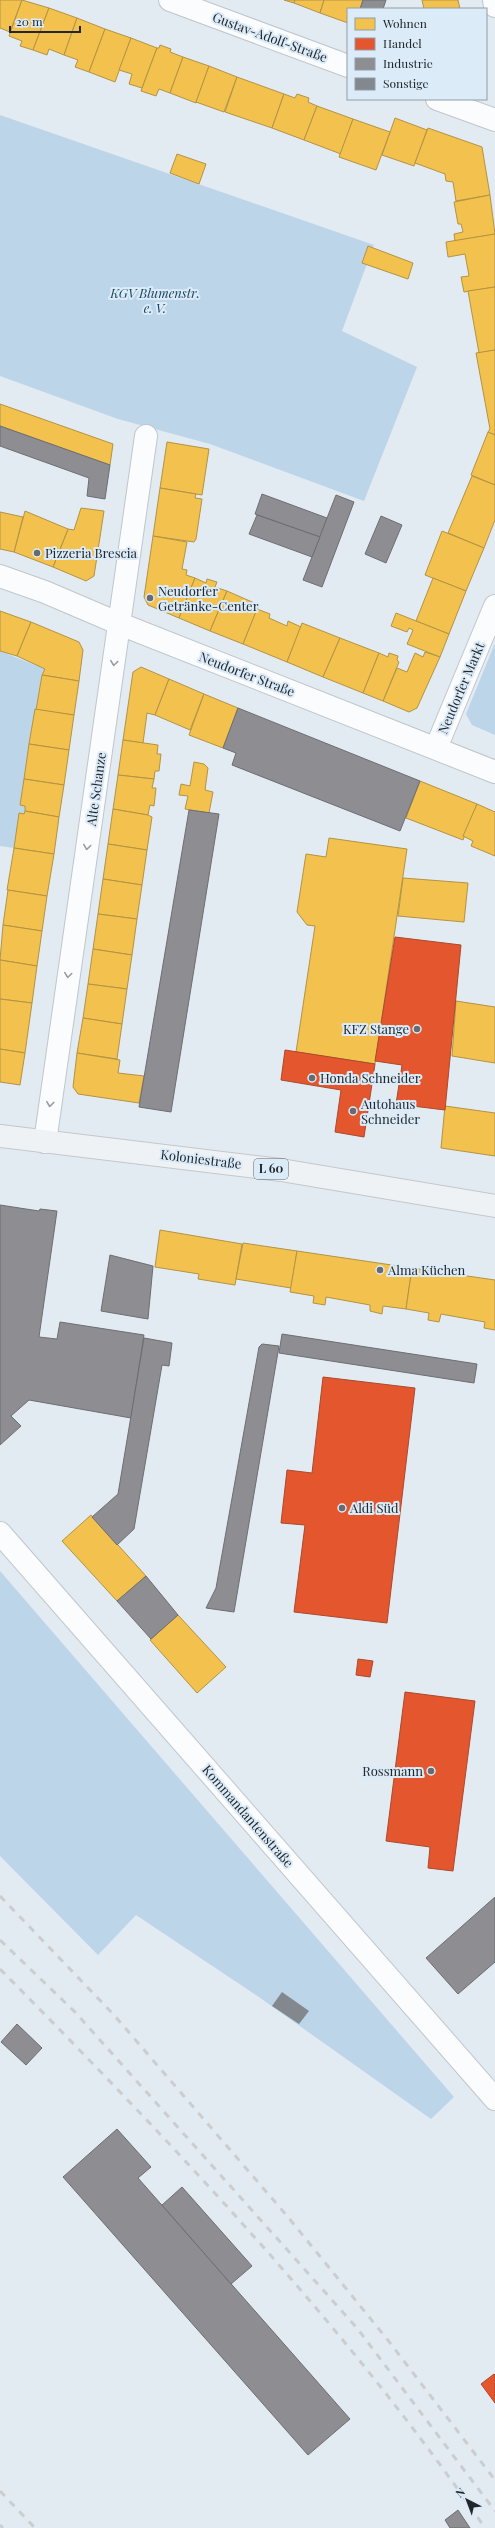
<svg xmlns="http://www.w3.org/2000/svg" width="495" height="2528" font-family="'Playfair Display',serif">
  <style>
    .green { fill: #bdd5e9 }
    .homes { fill: #f2c14e; stroke: #b39344 }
    .shops { fill: #e4572e; stroke: #aa492d }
    .industry { fill: #8d8d92; stroke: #6d6e73 }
    .building { fill: #82888e }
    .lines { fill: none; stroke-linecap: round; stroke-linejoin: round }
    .minor-casing { stroke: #c0c6cc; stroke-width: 24 }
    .major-casing { stroke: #c4c8cc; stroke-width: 24 }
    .minor { stroke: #fbfcfd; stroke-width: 22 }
    .major { stroke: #eef2f5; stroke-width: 22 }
    .rail { stroke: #cbced0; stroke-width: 3; stroke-dasharray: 7 7; stroke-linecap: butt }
    .oneway { stroke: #999c9e }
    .poi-dot { fill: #656b71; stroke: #dcebf8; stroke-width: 1.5 }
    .labels { text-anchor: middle; stroke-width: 4; stroke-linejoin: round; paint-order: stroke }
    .shield { fill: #dcebf8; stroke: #596268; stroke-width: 1 }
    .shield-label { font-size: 12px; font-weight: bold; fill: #21272b }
    .street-label { font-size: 13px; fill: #21272b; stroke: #dcebf8 }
    .park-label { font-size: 13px; font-style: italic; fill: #1a4665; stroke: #dcebf8 }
    .poi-label { font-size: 13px; fill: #21272b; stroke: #dcebf8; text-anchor: start }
  </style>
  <rect width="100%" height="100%" fill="#e2eaf2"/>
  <!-- green -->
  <g class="green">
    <polygon points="0,115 374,245 342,331 417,367 364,501 210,444 118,419 0,376"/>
    <polygon points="495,643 495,735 472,725 466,714"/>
    <polygon points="0,651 45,669 44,673 42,673 20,805 25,806 24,814 19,814 14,848 0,846"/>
    <polygon points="0,1571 454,2097 431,2119 256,1995 136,1915 98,1955 0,1856"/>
  </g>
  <!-- homes -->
  <g class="homes">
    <polygon points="0,0 22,0 10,32 0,28"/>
    <polygon points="22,0 49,8 33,50 20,46 22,41 9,36"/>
    <polygon points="284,0 295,0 294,3"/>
    <polygon points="295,0 324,0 320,13 294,3"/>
    <polygon points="324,0 363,0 360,9 348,9 348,23 320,13"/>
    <polygon points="422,0 458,0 460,9 424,9"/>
    <polygon points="49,8 77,18 64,55 49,49 47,55 33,50"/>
    <polygon points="77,18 105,29 89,72 75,67 78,60 64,55"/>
    <polygon points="105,29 131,38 115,82 89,72"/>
    <polygon points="131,38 157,48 142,88 129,84 132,74 119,70"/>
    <polygon points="160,45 171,49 170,52 183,57 170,93 159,89 156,96 141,91 157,48 159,48"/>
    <polygon points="183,57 209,66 196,103 170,93"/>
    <polygon points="209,66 237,77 224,112 196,102"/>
    <polygon points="237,77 284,94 272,128 225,112"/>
    <polygon points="284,94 295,98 297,94 309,98 308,102 317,106 304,140 272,128"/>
    <polygon points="317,106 353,119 341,154 304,140"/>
    <polygon points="395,118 427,130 414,166 382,155"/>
    <polygon points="353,119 390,132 376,170 339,157"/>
    <polygon points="428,128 482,147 490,195 456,201 453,182 446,181 445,174 415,163"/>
    <polygon points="177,154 206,164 199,184 170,173"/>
    <polygon points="490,195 495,234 455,241 454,234 463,232 461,224 458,224 454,202"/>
    <polygon points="495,234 495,287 464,292 461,277 469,276 465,254 448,257 446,242"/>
    <polygon points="368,246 413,263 408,279 362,263"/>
    <polygon points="495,287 495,350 479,353 468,291"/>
    <polygon points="495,350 495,435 488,432 490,429 476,353"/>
    <polygon points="0,404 113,444 110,465 0,426"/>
    <polygon points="488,432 495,435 495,485 471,475"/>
    <polygon points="167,442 209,449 202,495 160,488"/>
    <polygon points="472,476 495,485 495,520 484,548 448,533"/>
    <polygon points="160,488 196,494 195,498 202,499 196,539 194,542 153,536"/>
    <polygon points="81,508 104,511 94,576 86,581 53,567 68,529 74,530"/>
    <polygon points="25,511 68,529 53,567 14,552"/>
    <polygon points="0,512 23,517 14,552 0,549"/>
    <polygon points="442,531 484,548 466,591 425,575"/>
    <polygon points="153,536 187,542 182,569 187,570 186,575 195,578 179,618 148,605 144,597"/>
    <polygon points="195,578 206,583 207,579 217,582 215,587 227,591 210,631 179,618"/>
    <polygon points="433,578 466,591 449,634 416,621"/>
    <polygon points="227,591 259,605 243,644 210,631"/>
    <polygon points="257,609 270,614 269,618 287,626 288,621 301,627 287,662 243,644"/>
    <polygon points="0,611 31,622 17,656 0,651"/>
    <polygon points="396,613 449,634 440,657 407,644 413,630 409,628 407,632 391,626"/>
    <polygon points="31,622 79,642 83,650 79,681 42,675 45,669 17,656"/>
    <polygon points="302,623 340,638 323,677 287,662"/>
    <polygon points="340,638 379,653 363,693 323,677"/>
    <polygon points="425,652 440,657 417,708 409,712 383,701 397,668 407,672 415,653 423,657"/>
    <polygon points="379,653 388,657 389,653 398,656 397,660 399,662 383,701 363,693"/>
    <polygon points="141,667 169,679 155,715 147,713 143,743 123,740 133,672"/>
    <polygon points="42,675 79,681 74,715 36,710"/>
    <polygon points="169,679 204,694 190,730 155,715"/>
    <polygon points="204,694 238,708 223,748 189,735"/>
    <polygon points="35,709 74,715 69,750 29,744"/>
    <polygon points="123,740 158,745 157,754 161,754 159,771 155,771 154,779 118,775"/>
    <polygon points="29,744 69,750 64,785 24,779"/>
    <polygon points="194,762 204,764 208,768 205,790 213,792 209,813 185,809 188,796 179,795 181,784 190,786"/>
    <polygon points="118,775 154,779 152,788 156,788 154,806 150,805 148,815 113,809"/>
    <polygon points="24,779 64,785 59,817 25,811 25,806 20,805"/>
    <polygon points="420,781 477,804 463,840 406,818"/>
    <polygon points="477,804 495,812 495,856 471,846 473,841 463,836"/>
    <polygon points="113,809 148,815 152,817 147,850 108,844"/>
    <polygon points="25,811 59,817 54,854 14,848 19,813 24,814"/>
    <polygon points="329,838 407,849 375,1064 296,1052 315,926 307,925 297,912 306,854 326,857"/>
    <polygon points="108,844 147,850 142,885 103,879"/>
    <polygon points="14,848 54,854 47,896 7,890"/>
    <polygon points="403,878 468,883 464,922 398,916"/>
    <polygon points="103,879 142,885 137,919 98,914"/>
    <polygon points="8,890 47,896 42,931 3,925"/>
    <polygon points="98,914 137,919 132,955 93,949"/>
    <polygon points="3,925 42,931 37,966 0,960"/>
    <polygon points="93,949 132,955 127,989 88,984"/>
    <polygon points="0,960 37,966 32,1003 0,999"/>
    <polygon points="88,984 127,989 122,1024 83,1018"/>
    <polygon points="0,999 32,1003 25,1053 0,1049"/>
    <polygon points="456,1001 495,1007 495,1063 452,1056"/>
    <polygon points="83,1018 122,1024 117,1059 77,1053"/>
    <polygon points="0,1049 25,1053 20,1085 0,1082"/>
    <polygon points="77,1053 120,1060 118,1073 144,1076 139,1103 78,1094 73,1087"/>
    <polygon points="445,1106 495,1113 495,1156 441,1148"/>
    <polygon points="160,1230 242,1244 235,1285 198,1279 199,1274 155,1267"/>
    <polygon points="243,1243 297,1251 291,1288 236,1279"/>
    <polygon points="297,1251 412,1268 406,1309 383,1306 382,1314 370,1311 370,1305 326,1297 325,1305 313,1303 314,1296 290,1292"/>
    <polygon points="412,1268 495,1280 495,1330 484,1328 485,1322 441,1314 439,1322 428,1320 429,1313 406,1309"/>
    <polygon points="91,1515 146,1576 117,1601 62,1541"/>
    <polygon points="178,1615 226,1667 197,1693 150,1640"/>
  </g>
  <!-- shops -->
  <g class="shops">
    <polygon points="395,937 461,945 445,1110 396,1104 402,1065 375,1061"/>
    <polygon points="285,1050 375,1064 364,1137 335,1132 341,1090 281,1080"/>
    <polygon points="323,1377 415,1388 387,1623 294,1612 305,1525 281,1523 287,1470 312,1473"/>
    <polygon points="358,1659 373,1661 370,1677 356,1675"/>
    <polygon points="405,1692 475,1701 453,1871 428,1868 430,1847 386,1841"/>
    <polygon points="494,2374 495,2375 495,2403 481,2384"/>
  </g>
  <!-- industry -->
  <g class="industry">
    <polygon points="363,0 386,0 383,9 360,9"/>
    <polygon points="0,426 110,465 105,499 87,496 89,478 0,446"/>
    <polygon points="262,494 327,518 320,537 255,514"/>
    <polygon points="336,495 354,502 322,587 303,580"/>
    <polygon points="257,515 320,537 312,557 249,534"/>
    <polygon points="381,516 402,525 386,563 365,554"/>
    <polygon points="238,708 420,781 400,831 232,765 236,753 223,748"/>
    <polygon points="189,810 219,814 171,1112 139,1107"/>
    <polygon points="0,1205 39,1211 40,1209 57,1211 39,1337 57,1339 60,1322 144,1335 131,1418 29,1400 11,1416 21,1426 0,1445"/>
    <polygon points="110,1255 153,1266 148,1319 101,1311"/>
    <polygon points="282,1334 477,1364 474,1383 279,1353"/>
    <polygon points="144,1338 172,1343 169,1366 162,1365 134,1529 117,1545 92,1517 118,1494"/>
    <polygon points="262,1344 279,1346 234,1612 206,1608 216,1588 259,1347"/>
    <polygon points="146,1576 178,1615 151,1639 117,1601"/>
    <polygon points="495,1897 495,1962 458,1994 426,1958"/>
    <polygon points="17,2024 42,2048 26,2065 1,2042"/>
    <polygon points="117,2129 151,2167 138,2178 350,2419 308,2455 63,2177"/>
    <polygon points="182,2187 252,2266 231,2284 162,2205"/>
    <polygon points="458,2510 470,2528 450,2528 445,2520"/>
  </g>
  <!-- building -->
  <polygon class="building" points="282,1992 309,2011 299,2024 272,2006"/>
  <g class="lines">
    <!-- minor casing -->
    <g class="minor-casing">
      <g id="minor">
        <polyline points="170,0 348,66"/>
        <polyline points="494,0 495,6"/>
        <polyline points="437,99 495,120"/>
        <polyline points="0,576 45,592 120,624 495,772"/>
        <polyline points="436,748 495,606"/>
        <polyline points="45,1142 146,436"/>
        <polyline points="0,1533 495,2099"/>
      </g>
    </g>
    <!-- major casing -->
    <g class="major-casing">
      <polyline id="major" points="0,1136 281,1170 495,1206"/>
    </g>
    <!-- minor -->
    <use href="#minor" class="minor"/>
    <!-- major -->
    <use href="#major" class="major"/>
    <!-- rail -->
    <g class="rail">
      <polyline points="0,1896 114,2015 288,2217 387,2339 495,2480"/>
      <polyline points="0,1940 75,2012 357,2328 495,2511"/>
      <path d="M0,1969C173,2144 345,2324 485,2528"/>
      <polyline points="0,2491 35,2528"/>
      <polyline points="0,2525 3,2528"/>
    </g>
  </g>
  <!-- one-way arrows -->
  <defs><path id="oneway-chevron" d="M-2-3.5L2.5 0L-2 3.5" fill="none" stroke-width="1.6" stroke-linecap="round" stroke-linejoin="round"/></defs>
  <g class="oneway">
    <use href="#oneway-chevron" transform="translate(114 663) rotate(98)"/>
    <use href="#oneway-chevron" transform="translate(87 847) rotate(98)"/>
    <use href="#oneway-chevron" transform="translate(68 975) rotate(98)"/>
    <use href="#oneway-chevron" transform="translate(50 1104) rotate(97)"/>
  </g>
  <!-- markers -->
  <g class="poi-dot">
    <circle cx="37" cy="553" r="4"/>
    <circle cx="150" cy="598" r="4"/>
    <circle cx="417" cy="1029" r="4"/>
    <circle cx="312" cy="1078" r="4"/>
    <circle cx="353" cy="1111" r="4"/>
    <circle cx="380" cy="1270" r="4"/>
    <circle cx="342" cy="1508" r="4"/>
    <circle cx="431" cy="1771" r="4"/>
  </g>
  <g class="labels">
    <!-- shield labels -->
    <rect class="shield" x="254" y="1159" width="34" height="20" rx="3"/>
    <g class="shield-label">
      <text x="271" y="1173">L 60</text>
    </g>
    <!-- street labels -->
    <g class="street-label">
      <text transform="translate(270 37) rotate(20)" y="5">Gustav-Adolf-Straße</text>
      <text transform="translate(247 674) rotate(21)" y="5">Neudorfer Straße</text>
      <text transform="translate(461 688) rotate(-67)" y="5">Neudorfer Markt</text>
      <text transform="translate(96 789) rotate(-82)" y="5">Alte Schanze</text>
      <text transform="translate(201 1159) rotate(7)" y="5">Koloniestraße</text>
      <text transform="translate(248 1816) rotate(49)" y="5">Kommandantenstraße</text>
    </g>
    <!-- park labels -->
    <g class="park-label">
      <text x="155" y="298">KGV Blumenstr.<tspan x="155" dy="15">e. V.</tspan></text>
    </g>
    <!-- poi labels -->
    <g class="poi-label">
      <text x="45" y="558">Pizzeria Brescia</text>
      <text x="158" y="596">Neudorfer<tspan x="158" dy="15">Getränke-Center</tspan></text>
      <text x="409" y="1034" text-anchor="end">KFZ Stange</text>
      <text x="320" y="1083">Honda Schneider</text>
      <text x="361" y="1109">Autohaus<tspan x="361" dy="15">Schneider</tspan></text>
      <text x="388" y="1275">Alma Küchen</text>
      <text x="350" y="1513">Aldi Süd</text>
      <text x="423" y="1776" text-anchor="end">Rossmann</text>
    </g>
  </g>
  <!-- legend -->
  <rect x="347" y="8" width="140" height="92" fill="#dcebf8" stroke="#919da6"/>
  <rect x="355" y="18" width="20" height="12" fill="#f2c14e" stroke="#919da6"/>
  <text x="383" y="28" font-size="12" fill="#21272b">Wohnen</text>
  <rect x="355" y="38" width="20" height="12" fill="#e4572e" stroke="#919da6"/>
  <text x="383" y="48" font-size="12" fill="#21272b">Handel</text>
  <rect x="355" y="58" width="20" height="12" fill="#8d8d92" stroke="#919da6"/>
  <text x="383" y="68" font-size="12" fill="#21272b">Industrie</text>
  <rect x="355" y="78" width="20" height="12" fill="#82888e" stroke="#919da6"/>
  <text x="383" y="88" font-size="12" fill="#21272b">Sonstige</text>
  <!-- north arrow -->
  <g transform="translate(467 2500) rotate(318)" stroke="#dcebf8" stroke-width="3" paint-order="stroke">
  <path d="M0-3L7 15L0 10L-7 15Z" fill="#21272b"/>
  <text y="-6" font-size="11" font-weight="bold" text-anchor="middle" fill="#21272b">N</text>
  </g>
  <!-- scale -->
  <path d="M10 26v6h70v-6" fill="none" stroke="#21272b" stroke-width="2"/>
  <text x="16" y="26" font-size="12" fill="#21272b" stroke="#dcebf8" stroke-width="3" paint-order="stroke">20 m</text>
</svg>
